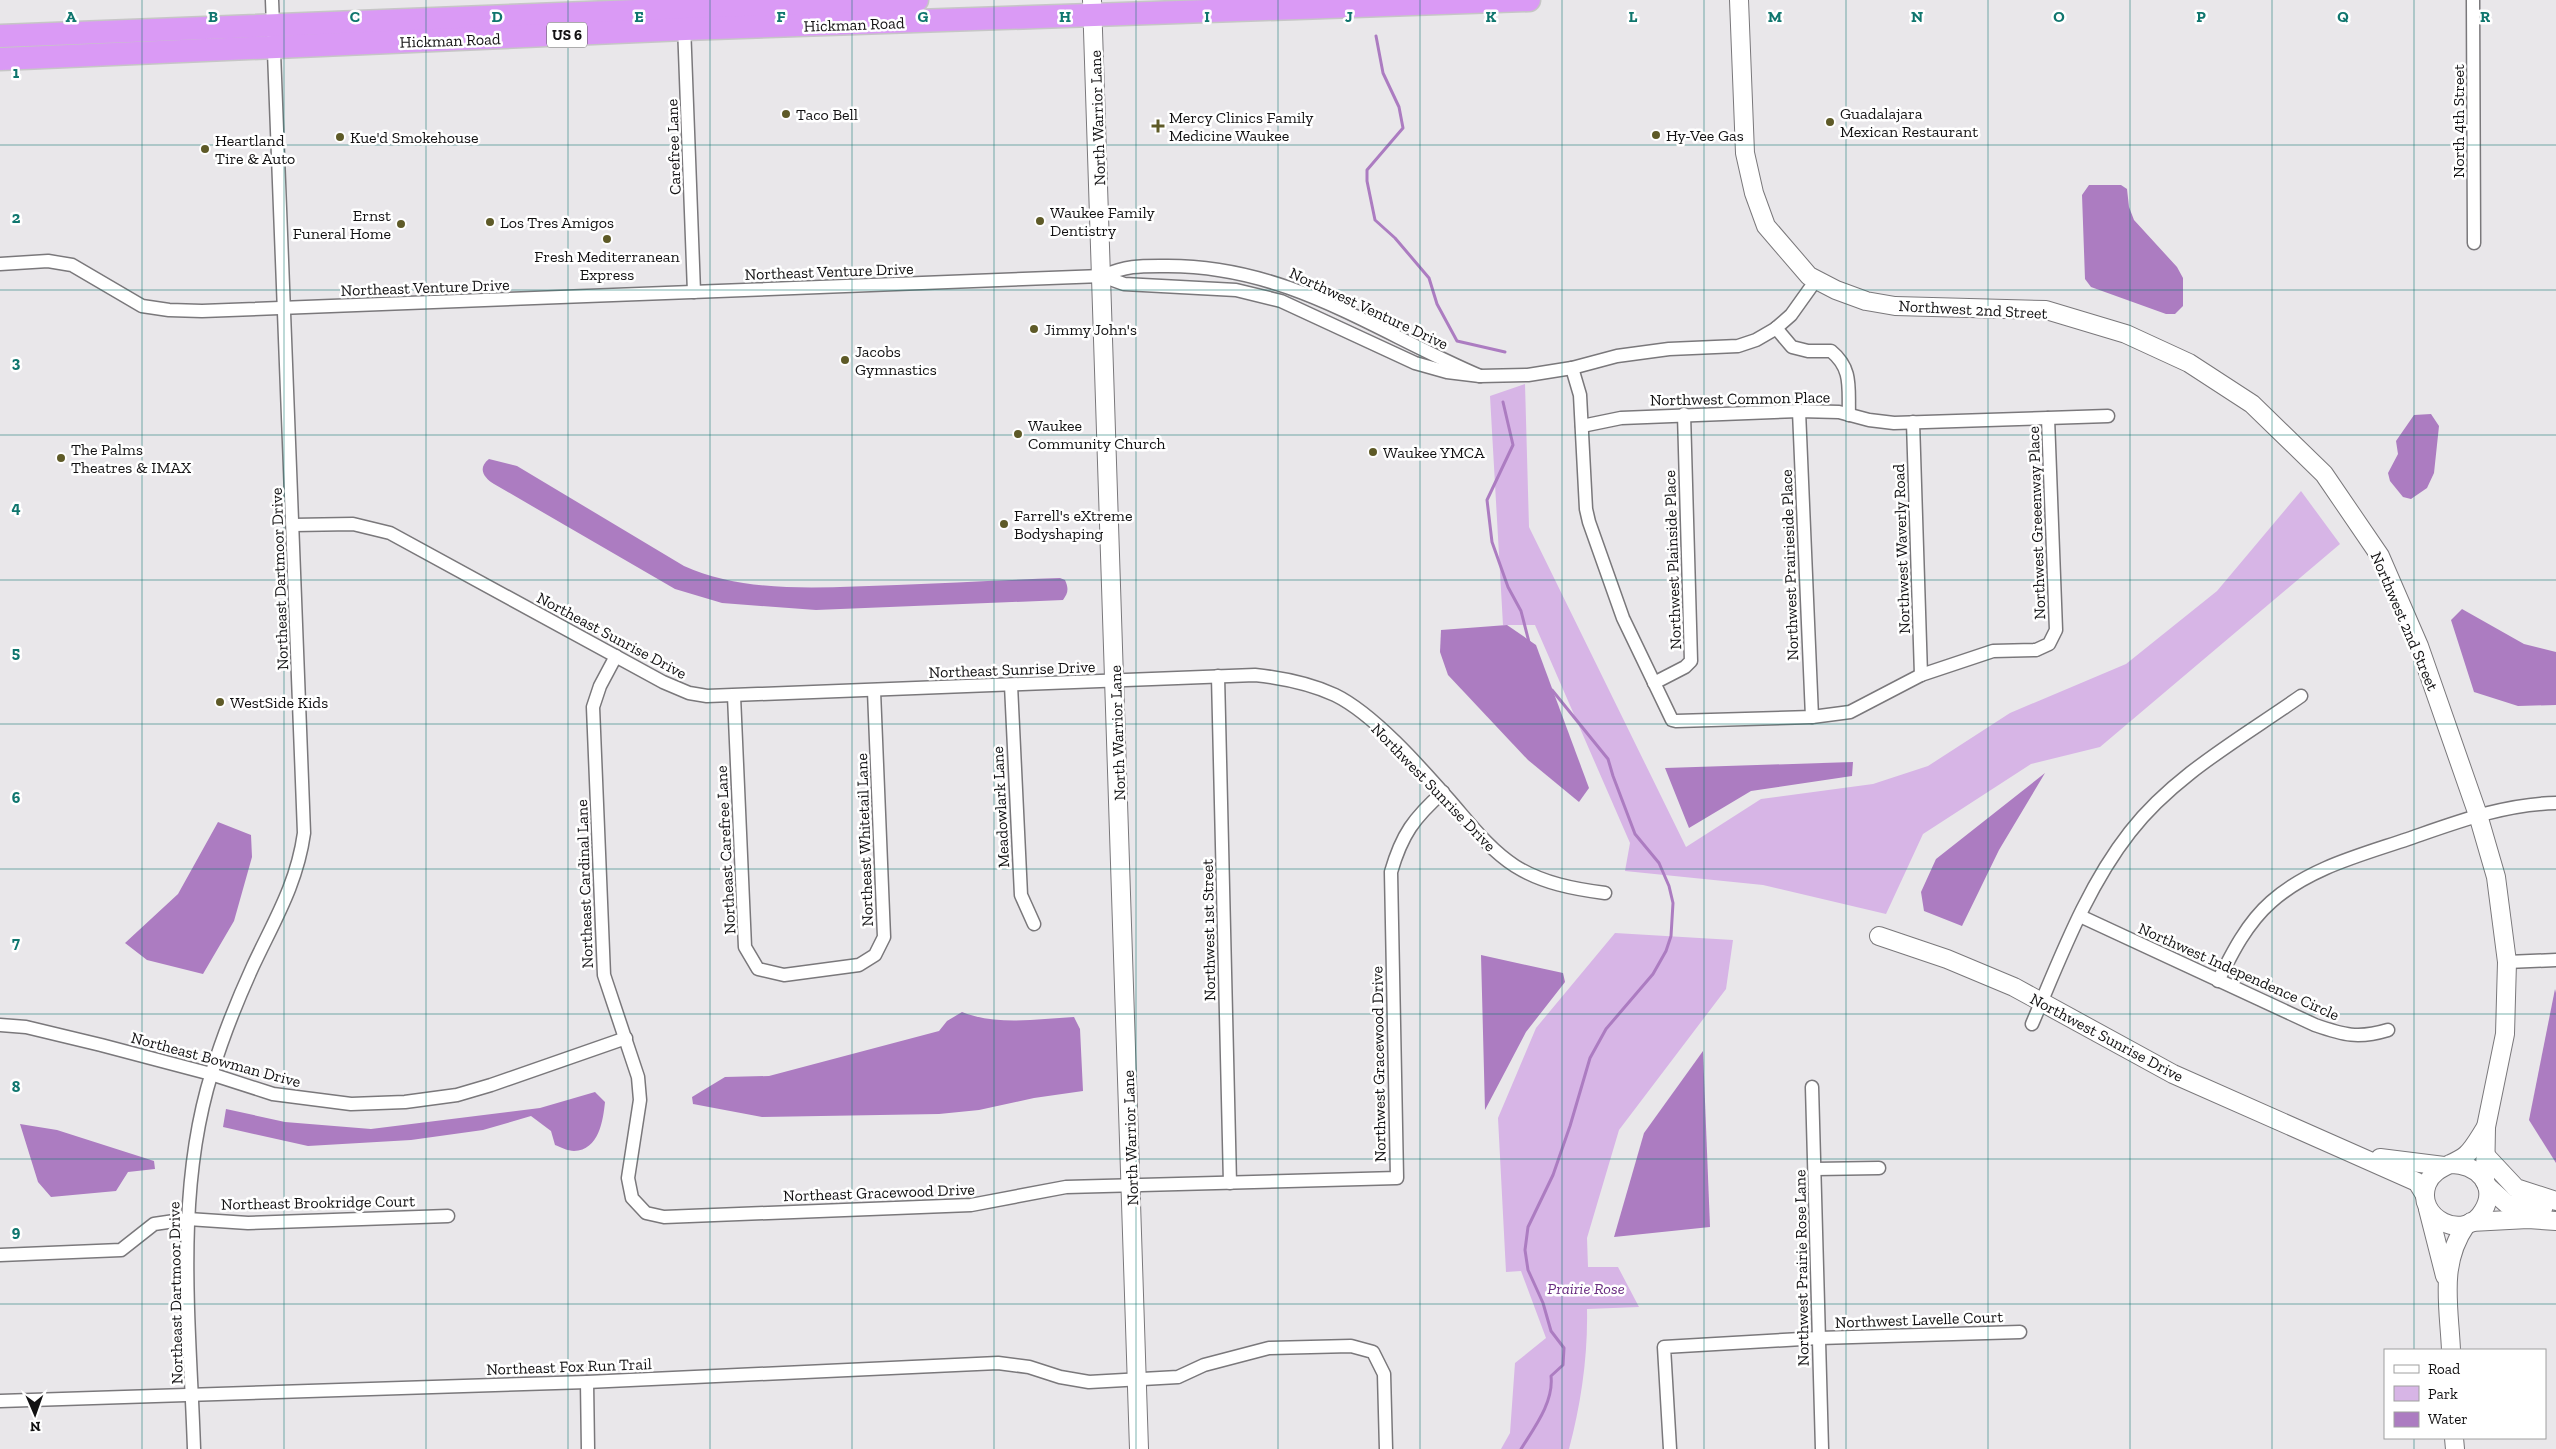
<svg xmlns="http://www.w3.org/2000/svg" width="2556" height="1449" font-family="'Zilla Slab',serif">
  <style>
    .green { fill: #d7b5e6 }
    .water { fill: #ac7cc1 }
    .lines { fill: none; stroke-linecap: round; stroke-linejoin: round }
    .stream { stroke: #ac7cc1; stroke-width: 3 }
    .street-casing { stroke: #7a787b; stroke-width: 15 }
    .secondary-casing { stroke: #7a787b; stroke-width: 20 }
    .highway-casing { stroke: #c6c6c6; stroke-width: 25 }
    .street { stroke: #fff; stroke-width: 12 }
    .secondary { stroke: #fff; stroke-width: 18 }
    .highway { stroke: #da9af5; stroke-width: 22 }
    .grid { fill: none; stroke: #0f766e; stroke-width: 1; stroke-opacity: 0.55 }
    .poi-dot { fill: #5e5a27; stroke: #fff; stroke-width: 2 }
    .labels { text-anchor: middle; stroke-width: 5; stroke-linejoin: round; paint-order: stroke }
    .shield { fill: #fff; stroke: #595859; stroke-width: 1 }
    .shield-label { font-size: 15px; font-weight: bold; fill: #121112 }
    .street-label { font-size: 16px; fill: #121112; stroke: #fff }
    .poi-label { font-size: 16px; fill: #121112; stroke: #fff; text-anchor: start }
    .park-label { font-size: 16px; font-style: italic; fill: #692d81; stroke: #fff }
    .grid-label { font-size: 16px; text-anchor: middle; font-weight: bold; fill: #0f766e; stroke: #fff; stroke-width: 5; stroke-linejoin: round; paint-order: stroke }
  </style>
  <rect width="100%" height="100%" fill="#e9e7ea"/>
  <!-- green -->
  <g class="green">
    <polygon points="1525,384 1529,527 1686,847 1761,799 1873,784 1928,766 2010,713 2126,664 2217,591 2301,491 2340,544 2100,747 2031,764 1923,834 1886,914 1763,885 1625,871 1630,843 1535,625 1503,625 1490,396"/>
    <path d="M1615,933L1733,940L1726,989L1619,1130L1587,1238L1588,1267H1618L1639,1307L1587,1309C1588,1356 1581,1404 1569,1449H1501L1510,1433L1515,1363L1546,1338L1521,1271L1506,1272L1498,1118L1536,1028Z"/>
  </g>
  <!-- water -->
  <g class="water">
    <polygon points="2089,185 2121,185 2127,189 2129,207 2134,220 2177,267 2183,278 2183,306 2175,314 2166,314 2091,287 2085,279 2082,195"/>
    <polygon points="2431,414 2439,426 2434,473 2427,488 2411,499 2403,497 2390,481 2388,473 2398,454 2396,441 2414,415"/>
    <path d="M489,459L517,466L684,566C749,595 827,587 897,585C951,583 1006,580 1060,578L1065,580C1069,589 1068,593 1063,600L816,610L722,603L675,589L494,484C484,478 477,468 489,459Z"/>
    <polygon points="2462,609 2524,644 2556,652 2556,705 2518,706 2474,692 2451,620"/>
    <polygon points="1507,625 1536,645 1589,788 1579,802 1528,760 1448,675 1440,652 1441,630"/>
    <polygon points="1853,762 1852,776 1751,791 1689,828 1665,768"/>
    <polygon points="2045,773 1999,850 1962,926 1924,911 1921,892 1936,859"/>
    <polygon points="218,822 251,835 252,857 234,921 203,974 147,960 125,943 178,894"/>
    <polygon points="1481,955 1563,973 1565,982 1526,1032 1485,1110"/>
    <polygon points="2555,989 2556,993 2556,1163 2529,1120"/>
    <path d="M962,1012C998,1026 1036,1019 1074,1017L1080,1029L1083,1091L1034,1098L979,1110L939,1114L762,1117L693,1104L692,1097L725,1077L769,1076L939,1031L947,1021Z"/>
    <polygon points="1703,1051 1710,1227 1614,1237 1644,1133"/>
    <path d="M595,1092L605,1102C603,1121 599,1150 574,1151C568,1151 560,1147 555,1145L551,1131L531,1116L483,1130L411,1140L308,1146L223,1127L226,1109L285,1122L371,1129L540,1108Z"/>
    <polygon points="20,1124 57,1130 154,1161 155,1169 128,1172 116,1191 51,1197 38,1182"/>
  </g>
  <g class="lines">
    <!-- stream -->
    <g class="stream">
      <polyline points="1376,36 1383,73 1399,107 1403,128 1367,170 1367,181 1375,220 1395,238 1429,278 1437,304 1457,341 1505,352"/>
      <polyline points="1503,402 1513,445 1487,500 1492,542 1508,587 1521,611 1529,642"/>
      <path d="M1521,1449C1534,1428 1554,1402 1551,1376L1563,1365L1564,1348L1551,1331L1543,1303L1528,1270L1525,1250L1528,1227L1553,1175L1570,1126L1590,1058L1606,1029L1653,974L1666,951L1671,936L1673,903L1669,886L1659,863L1635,834L1613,776L1608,759L1552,690"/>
    </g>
    <!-- street casing -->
    <g class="street-casing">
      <g id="street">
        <polyline points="2473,0 2474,243"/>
        <polyline points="684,25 694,292"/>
        <path d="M0,264L48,261L72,265L142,306L169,310L202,311L1102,276C1129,265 1140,266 1168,266C1289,266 1374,331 1480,376"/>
        <polyline points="1102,276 1124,284 1236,290 1281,301 1415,363 1447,372 1480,376 1528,375 1572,368 1617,356 1669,349 1738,346 1756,340 1775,329 1791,315 1816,280"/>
        <path d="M1776,328L1792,347L1808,351H1831C1853,369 1848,388 1849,415"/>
        <polyline points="1572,368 1580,395 1586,509 1589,522 1623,618 1672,720 1676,721 1812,717 1850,712 1921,675 1993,651 2036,650 2049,644 2056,630 2048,418"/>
        <polyline points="1799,411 1812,717"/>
        <polyline points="1913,422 1921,675"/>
        <polyline points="1582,426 1621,418 1799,411 1839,412 1869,420 1894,423 2108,416"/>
        <path d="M293,525L353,524L390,533L663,682L689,693L707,696L1255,675C1283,678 1309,683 1335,695C1374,714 1422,769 1451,802C1471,825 1490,850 1515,866C1542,883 1574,889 1605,893"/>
        <path d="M616,656L600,686L593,707L604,975L638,1077L640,1100L628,1178L632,1198L646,1213L664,1217L971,1205L1066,1187L1397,1178L1391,872C1402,834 1414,818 1443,792"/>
        <polyline points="1218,676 1230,1183"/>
        <polyline points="1654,683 1685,667 1691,661 1684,414"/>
        <polyline points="1011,685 1021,895 1034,924"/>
        <polyline points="734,696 745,947 758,969 784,975 859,965 875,955 884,937 874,691"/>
        <path d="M2080,916L2315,1025C2344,1035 2358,1039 2388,1030"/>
        <polyline points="2507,962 2556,960"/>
        <path d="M2218,981C2232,953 2247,923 2271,902C2309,868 2361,855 2408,839C2457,822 2504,804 2556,803"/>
        <path d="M2032,1024C2060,959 2086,888 2130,832C2174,775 2243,737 2301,696"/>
        <polyline points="0,1025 26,1027 101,1045 211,1074 273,1094 351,1104 405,1102 457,1095 491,1085 626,1038"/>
        <polyline points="1812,1087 1822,1449"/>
        <polyline points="1815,1169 1879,1168"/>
        <polyline points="0,1255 121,1250 154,1224 188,1219 248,1223 448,1216"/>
        <polyline points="587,1382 588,1449"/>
        <polyline points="0,1401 587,1382 998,1363 1029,1367 1060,1377 1089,1382 1178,1377 1204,1365 1269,1348 1351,1346 1373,1352 1384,1374 1386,1449"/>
        <path d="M194,1449C190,1324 174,1194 212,1072C223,1036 237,1001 253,966C274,921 297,884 304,833L272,0"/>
        <polyline points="1670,1449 1664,1347 1819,1338 2020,1332"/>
      </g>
    </g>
    <!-- secondary casing -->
    <g class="secondary-casing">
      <g id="secondary">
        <polyline points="1092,0 1139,1449"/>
        <polyline points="1739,0 1745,153 1754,193 1766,226 1809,276 1836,290 1866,301 1895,306 2046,310 2126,334 2189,363 2252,404 2324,474 2380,556 2419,646 2478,815 2496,877 2507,962 2505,1034 2486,1127 2485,1182"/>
        <polyline points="1879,936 1947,959 2014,987 2173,1074 2417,1182 2425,1195"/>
        <polyline points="2487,1157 2516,1188 2556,1201"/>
        <polyline points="2380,1158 2444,1166"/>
        <path d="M2450,1164C2476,1163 2499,1185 2483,1211C2465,1243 2414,1218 2427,1184C2434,1166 2453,1166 2466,1155C2474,1148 2480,1136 2486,1127"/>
        <polyline points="2487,1186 2507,1204 2543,1209"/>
        <polyline points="2428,1209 2445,1276"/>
        <polyline points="2471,1222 2528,1219 2556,1221"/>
        <path d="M2451,1350C2449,1305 2439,1264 2466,1225"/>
        <polyline points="2454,1438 2455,1449"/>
      </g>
    </g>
    <!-- highway casing -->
    <g class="highway-casing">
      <g id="highway">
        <polyline points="0,36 917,0"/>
        <polyline points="0,59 685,29 1529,0"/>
      </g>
    </g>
    <!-- street -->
    <use href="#street" class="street"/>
    <!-- secondary -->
    <use href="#secondary" class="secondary"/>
    <!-- highway -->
    <use href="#highway" class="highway"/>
  </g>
  <!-- grid -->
  <path class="grid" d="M142,0V1449M284,0V1449M426,0V1449M568,0V1449M710,0V1449M852,0V1449M994,0V1449M1136,0V1449M1278,0V1449M1420,0V1449M1562,0V1449M1704,0V1449M1846,0V1449M1988,0V1449M2130,0V1449M2272,0V1449M2414,0V1350M0,145H2556M0,290H2556M0,435H2556M0,580H2556M0,724H2556M0,869H2556M0,1014H2556M0,1159H2556M0,1304H2556M2414,1438V1449"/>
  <!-- markers -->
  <g class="poi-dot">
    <circle cx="786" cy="114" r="5"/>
    <circle cx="1830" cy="122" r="5"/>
    <path d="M1155.5 118.5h5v5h5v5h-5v5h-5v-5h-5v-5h5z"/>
    <circle cx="1656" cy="135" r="5"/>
    <circle cx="340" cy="137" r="5"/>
    <circle cx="205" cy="149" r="5"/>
    <circle cx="1040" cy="221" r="5"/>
    <circle cx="490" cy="222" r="5"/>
    <circle cx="401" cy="224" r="5"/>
    <circle cx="607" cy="239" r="5"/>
    <circle cx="1034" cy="329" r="5"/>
    <circle cx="845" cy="360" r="5"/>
    <circle cx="1018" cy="434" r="5"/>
    <circle cx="1373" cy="452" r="5"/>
    <circle cx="61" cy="458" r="5"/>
    <circle cx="1004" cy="524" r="5"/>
    <circle cx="220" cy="702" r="5"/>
  </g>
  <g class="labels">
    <!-- shield labels -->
    <rect class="shield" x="547" y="22.5" width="40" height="25" rx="4"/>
    <g class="shield-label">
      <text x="567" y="40">US 6</text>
    </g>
    <!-- street labels -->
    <g class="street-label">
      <text transform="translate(854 24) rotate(-2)" y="6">Hickman Road</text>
      <text transform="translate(450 40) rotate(-2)" y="6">Hickman Road</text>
      <text transform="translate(1097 118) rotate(-92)" y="6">North Warrior Lane</text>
      <text transform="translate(2458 121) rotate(-90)" y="6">North 4th Street</text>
      <text transform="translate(673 147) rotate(-92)" y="6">Carefree Lane</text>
      <text transform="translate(829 271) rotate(-2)" y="6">Northeast Venture Drive</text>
      <text transform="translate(425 287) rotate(-2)" y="6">Northeast Venture Drive</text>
      <text transform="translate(1369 308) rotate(25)" y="6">Northwest Venture Drive</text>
      <text transform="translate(1973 309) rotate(3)" y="6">Northwest 2nd Street</text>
      <text transform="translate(1740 398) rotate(-1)" y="6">Northwest Common Place</text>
      <text transform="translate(2036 523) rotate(-92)" y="6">Northwest Greeenway Place</text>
      <text transform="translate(1901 549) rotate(-92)" y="6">Northwest Waverly Road</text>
      <text transform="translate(1672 560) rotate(-92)" y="6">Northwest Plainside Place</text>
      <text transform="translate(1789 565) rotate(-92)" y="6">Northwest Prairieside Place</text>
      <text transform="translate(279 579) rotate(-92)" y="6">Northeast Dartmoor Drive</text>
      <text transform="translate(2405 621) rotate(67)" y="6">Northwest 2nd Street</text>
      <text transform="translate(612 635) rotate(28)" y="6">Northeast Sunrise Drive</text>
      <text transform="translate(1012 669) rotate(-2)" y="6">Northeast Sunrise Drive</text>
      <text transform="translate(1117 733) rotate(-92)" y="6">North Warrior Lane</text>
      <text transform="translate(1434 787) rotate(46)" y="6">Northwest Sunrise Drive</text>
      <text transform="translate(1000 807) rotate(-93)" y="6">Meadowlark Lane</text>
      <text transform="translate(864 840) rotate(-92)" y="6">Northeast Whitetail Lane</text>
      <text transform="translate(725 850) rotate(-93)" y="6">Northeast Carefree Lane</text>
      <text transform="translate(584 884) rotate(-92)" y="6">Northeast Cardinal Lane</text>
      <text transform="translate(1208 930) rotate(-91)" y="6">Northwest 1st Street</text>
      <text transform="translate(2239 971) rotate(24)" y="6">Northwest Independence Circle</text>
      <text transform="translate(2107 1037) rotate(28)" y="6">Northwest Sunrise Drive</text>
      <text transform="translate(216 1059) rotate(15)" y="6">Northeast Bowman Drive</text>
      <text transform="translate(1378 1064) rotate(-91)" y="6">Northwest Gracewood Drive</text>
      <text transform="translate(1130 1138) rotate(-92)" y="6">North Warrior Lane</text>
      <text transform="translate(879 1192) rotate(-2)" y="6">Northeast Gracewood Drive</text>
      <text transform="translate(318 1202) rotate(-1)" y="6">Northeast Brookridge Court</text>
      <text transform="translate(1801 1268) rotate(-91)" y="6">Northwest Prairie Rose Lane</text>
      <text transform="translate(175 1293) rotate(-91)" y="6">Northeast Dartmoor Drive</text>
      <text transform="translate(1919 1319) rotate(-2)" y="6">Northwest Lavelle Court</text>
      <text transform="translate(569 1366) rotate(-2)" y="6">Northeast Fox Run Trail</text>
    </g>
    <!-- poi labels -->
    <g class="poi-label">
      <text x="1840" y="119">Guadalajara<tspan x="1840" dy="18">Mexican Restaurant</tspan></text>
      <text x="796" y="120">Taco Bell</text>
      <text x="1169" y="123">Mercy Clinics Family<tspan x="1169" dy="18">Medicine Waukee</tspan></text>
      <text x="1666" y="141">Hy-Vee Gas</text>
      <text x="350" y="143">Kue'd Smokehouse</text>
      <text x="215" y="146">Heartland<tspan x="215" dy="18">Tire &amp; Auto</tspan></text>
      <text x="1050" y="218">Waukee Family<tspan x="1050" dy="18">Dentistry</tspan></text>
      <text x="391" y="221" text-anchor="end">Ernst<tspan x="391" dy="18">Funeral Home</tspan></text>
      <text x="500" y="228">Los Tres Amigos</text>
      <text x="607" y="262" text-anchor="middle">Fresh Mediterranean<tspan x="607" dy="18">Express</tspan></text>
      <text x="1044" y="335">Jimmy John's</text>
      <text x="855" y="357">Jacobs<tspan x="855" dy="18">Gymnastics</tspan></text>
      <text x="1028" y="431">Waukee<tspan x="1028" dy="18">Community Church</tspan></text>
      <text x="71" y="455">The Palms<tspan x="71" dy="18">Theatres &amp; IMAX</tspan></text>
      <text x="1383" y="458">Waukee YMCA</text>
      <text x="1014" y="521">Farrell's eXtreme<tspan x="1014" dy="18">Bodyshaping</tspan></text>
      <text x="230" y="708">WestSide Kids</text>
    </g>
    <!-- park labels -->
    <g class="park-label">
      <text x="1586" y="1294">Prairie Rose</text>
    </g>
  </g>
  <g class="grid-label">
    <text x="71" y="22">A</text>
    <text x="213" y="22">B</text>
    <text x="355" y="22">C</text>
    <text x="497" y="22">D</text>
    <text x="639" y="22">E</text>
    <text x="781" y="22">F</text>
    <text x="923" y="22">G</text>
    <text x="1065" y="22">H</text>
    <text x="1207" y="22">I</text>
    <text x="1349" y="22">J</text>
    <text x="1491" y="22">K</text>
    <text x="1633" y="22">L</text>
    <text x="1775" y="22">M</text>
    <text x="1917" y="22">N</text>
    <text x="2059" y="22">O</text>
    <text x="2201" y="22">P</text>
    <text x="2343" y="22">Q</text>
    <text x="2485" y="22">R</text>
    <text x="16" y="78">1</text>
    <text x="16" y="223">2</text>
    <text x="16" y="368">3</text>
    <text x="16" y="513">4</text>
    <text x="16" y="658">5</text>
    <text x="16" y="803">6</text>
    <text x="16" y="948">7</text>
    <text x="16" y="1092">8</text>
    <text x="16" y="1237">9</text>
  </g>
  <!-- legend -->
  <rect x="2384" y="1349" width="162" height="90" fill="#ffffff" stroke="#a0a0a0"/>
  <rect x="2394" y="1365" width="25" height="8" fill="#ffffff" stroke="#a0a0a0"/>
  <text x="2428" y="1374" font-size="15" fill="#121112">Road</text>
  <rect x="2394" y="1386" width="25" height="15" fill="#d7b5e6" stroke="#a0a0a0"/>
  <text x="2428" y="1399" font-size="15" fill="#121112">Park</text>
  <rect x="2394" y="1412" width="25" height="15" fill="#ac7cc1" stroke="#a0a0a0"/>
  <text x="2428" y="1424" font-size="15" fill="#121112">Water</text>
  <!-- north arrow -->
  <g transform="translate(35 1414) rotate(178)" stroke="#ffffff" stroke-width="4" paint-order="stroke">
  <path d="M0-4L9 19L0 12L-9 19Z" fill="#121112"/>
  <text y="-8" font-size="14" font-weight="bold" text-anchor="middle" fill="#121112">N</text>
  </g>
</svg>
